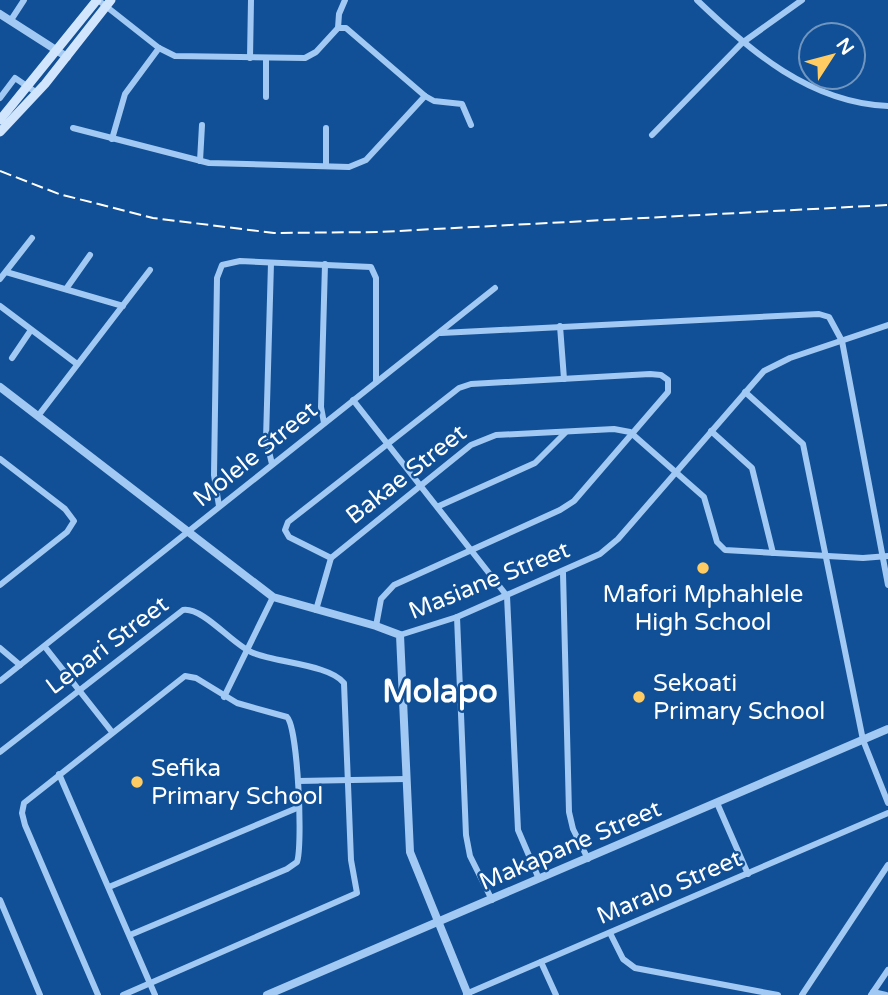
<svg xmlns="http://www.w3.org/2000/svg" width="888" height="995" font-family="'Varela Round',sans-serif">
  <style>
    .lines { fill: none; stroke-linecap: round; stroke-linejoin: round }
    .minor { stroke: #a1c9f3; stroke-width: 6 }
    .tertiary { stroke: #a1c9f3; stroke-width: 8 }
    .secondary { stroke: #d1e5fd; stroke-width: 9 }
    .rail { stroke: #fff; stroke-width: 2; stroke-dasharray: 12 5; stroke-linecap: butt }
    .poi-dot { fill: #ffcc63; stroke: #115096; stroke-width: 2.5 }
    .labels { text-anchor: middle; stroke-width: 5; stroke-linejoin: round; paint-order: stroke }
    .street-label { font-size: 24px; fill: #fff; stroke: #115096 }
    .poi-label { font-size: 24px; fill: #fff; stroke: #115096; text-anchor: start }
    .district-label { font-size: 32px; font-weight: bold; fill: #fff; stroke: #115096 }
  </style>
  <rect width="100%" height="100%" fill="#115096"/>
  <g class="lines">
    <!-- minor -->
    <g class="minor">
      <polyline points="98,0 159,48 175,56 305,58 316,52 338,28 346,28 425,96 434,101 462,104 471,125"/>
      <path d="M697,0C750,51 810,103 888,106"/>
      <polyline points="11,20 24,0"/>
      <polyline points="338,28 339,14 345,0"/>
      <polyline points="250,58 251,0"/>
      <polyline points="266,97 266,59"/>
      <polyline points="0,98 15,78 37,93"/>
      <polyline points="73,128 209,163 349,167 366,160 425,96"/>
      <polyline points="652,135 742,43 802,0"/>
      <polyline points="112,139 125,94 159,48"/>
      <polyline points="200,161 202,125"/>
      <polyline points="326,166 326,128"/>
      <polyline points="271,263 266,439 272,464"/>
      <polyline points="6,272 123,306"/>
      <polyline points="0,279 32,238"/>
      <polyline points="66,289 90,255"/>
      <polyline points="0,306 77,364"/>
      <polyline points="560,326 564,379"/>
      <polyline points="441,333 819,314 829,317 842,341 888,585"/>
      <polyline points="12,358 31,330"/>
      <polyline points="745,392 803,444 863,740 888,803"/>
      <polyline points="353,400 507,596 518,830 539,879"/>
      <polyline points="38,416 150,270"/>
      <polyline points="324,423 321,407 325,264"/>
      <polyline points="711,431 752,468 773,553"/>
      <polyline points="0,459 65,509 74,521 67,532 0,585"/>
      <polyline points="219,506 214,475 217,278 222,265 240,261 371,267 376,278 376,382"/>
      <polyline points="439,506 535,463 565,433"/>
      <polyline points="331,558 289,537 285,530 288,522 459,388 471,384 650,374 661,375 668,380 668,392 574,501 560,510 394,585 381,599 376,626"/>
      <polyline points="563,573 569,812 573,829 588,859"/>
      <polyline points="316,610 331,558 471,445 496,435 614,429 630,432 704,497 717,542 725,550 863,558 888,556"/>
      <polyline points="457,617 466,835 470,856 492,900"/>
      <polyline points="400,635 457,617 600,554 618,539 764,371 790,358 888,325"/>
      <polyline points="45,647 112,732"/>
      <polyline points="0,648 20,665"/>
      <polyline points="0,681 495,288"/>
      <polyline points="224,697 273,597"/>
      <path d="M0,752L183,610C203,607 231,643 251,652C275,663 329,664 344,683L351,860L357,893L123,995"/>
      <polyline points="59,774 155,995"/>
      <polyline points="298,781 406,779"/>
      <polyline points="717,803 748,874"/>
      <polyline points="109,887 297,808"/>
      <polyline points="0,900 40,995"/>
      <polyline points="610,933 623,959 635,968 778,995"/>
      <polyline points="541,962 556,995"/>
      <polyline points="873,992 886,995"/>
      <polyline points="466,994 888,813"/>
      <path d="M98,995L25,825L22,813L24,803L185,676L196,678L237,703L287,717C298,728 303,845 297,862L287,869L130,935"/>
      <polyline points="802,995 888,865"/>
      <polyline points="871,995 888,970"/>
    </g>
    <!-- tertiary -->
    <g class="tertiary">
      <polyline points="0,14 67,57"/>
      <polyline points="0,387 273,597 376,626 400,635 410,852 468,995"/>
      <polyline points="267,995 888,729"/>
    </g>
    <!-- secondary -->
    <g class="secondary">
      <polyline points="0,120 97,0"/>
      <polyline points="0,132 45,84 111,0"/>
    </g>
    <!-- rail -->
    <polyline class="rail" points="0,171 59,194 153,218 274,233 379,232 888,205"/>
  </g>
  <!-- markers -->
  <g class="poi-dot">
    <circle cx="703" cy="568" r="7"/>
    <circle cx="639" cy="697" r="7"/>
    <circle cx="137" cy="782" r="7"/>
  </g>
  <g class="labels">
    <!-- street labels -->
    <g class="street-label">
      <text transform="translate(255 454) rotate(-39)" y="8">Molele Street</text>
      <text transform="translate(406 474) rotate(-38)" y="8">Bakae Street</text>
      <text transform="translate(489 580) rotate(-22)" y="8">Masiane Street</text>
      <text transform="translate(107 645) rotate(-37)" y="8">Lebari Street</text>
      <text transform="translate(570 845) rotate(-23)" y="8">Makapane Street</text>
      <text transform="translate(669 887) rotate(-23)" y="8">Maralo Street</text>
    </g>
    <!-- poi labels -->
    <g class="poi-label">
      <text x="703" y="602" text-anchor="middle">Mafori Mphahlele<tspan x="703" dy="28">High School</tspan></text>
      <text x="653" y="691">Sekoati<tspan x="653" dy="28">Primary School</tspan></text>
      <text x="151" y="776">Sefika<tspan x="151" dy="28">Primary School</tspan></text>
    </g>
    <!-- district labels -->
    <g class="district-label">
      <text x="440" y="702">Molapo</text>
    </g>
  </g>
  <!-- north arrow -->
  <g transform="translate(832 56) rotate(54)"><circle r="33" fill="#115096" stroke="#7096c0" stroke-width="2"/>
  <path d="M0-5L12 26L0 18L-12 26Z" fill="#ffcc63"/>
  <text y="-10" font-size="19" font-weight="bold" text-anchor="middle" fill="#ffffff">N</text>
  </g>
</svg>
